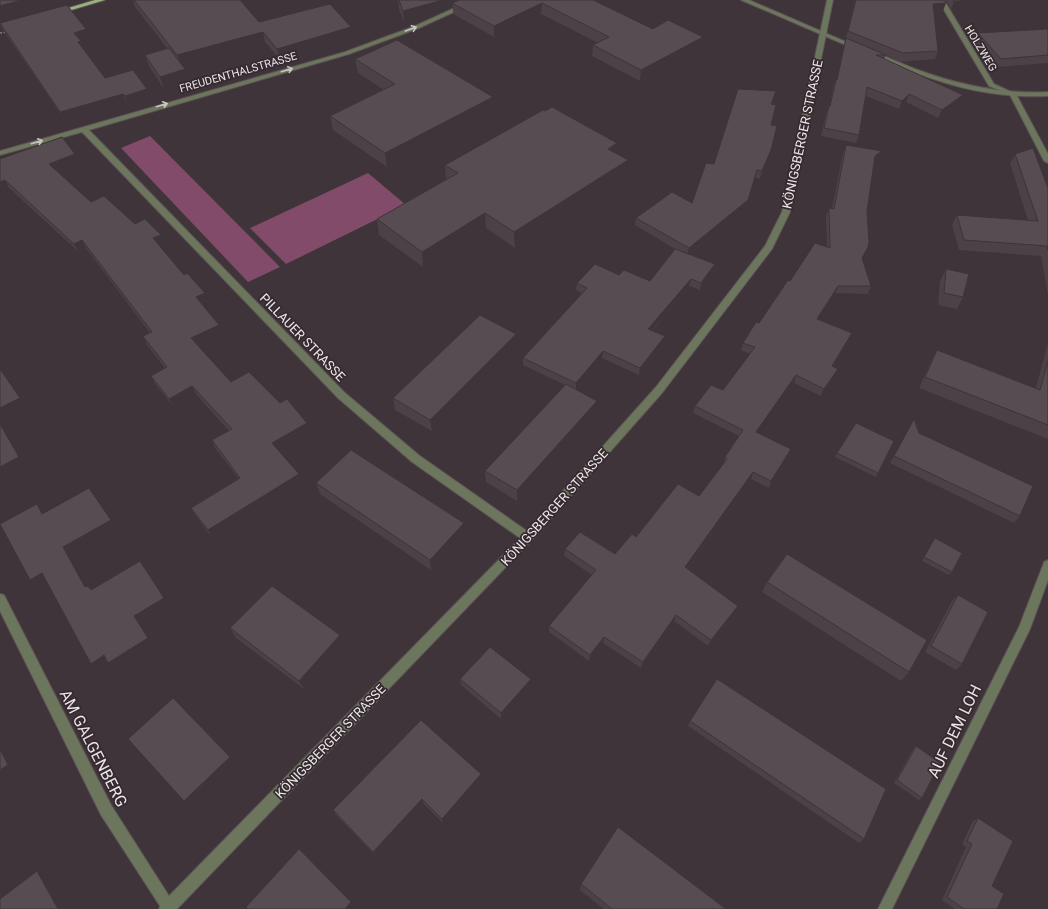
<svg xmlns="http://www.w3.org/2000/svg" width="1048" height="909" font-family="Roboto,sans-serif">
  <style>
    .green { fill: #824b69 }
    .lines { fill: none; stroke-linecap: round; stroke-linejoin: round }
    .minor-casing { stroke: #5b5055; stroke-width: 2 }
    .tertiary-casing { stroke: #5b5055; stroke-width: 2 }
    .primary-casing { stroke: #5b5055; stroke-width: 2 }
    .path { stroke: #857c80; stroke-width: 1.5; stroke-dasharray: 2 1.5; stroke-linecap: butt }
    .minor { fill: #6b765c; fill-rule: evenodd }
    .tertiary { fill: #6b765c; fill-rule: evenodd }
    .primary { fill: #9cb27d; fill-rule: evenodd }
    .wall { fill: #4b4147 }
    .shaded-wall { fill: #3d3539 }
    .building { fill: #574c52; stroke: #3d3539 }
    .oneway { stroke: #c5c4bf }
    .labels { text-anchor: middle; stroke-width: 3.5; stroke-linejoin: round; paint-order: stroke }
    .far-street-label { font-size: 11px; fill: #ece6e9; stroke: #342a2f }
    .street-label { font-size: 13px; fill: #ece6e9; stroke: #342a2f }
    .near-street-label { font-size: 16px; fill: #ece6e9; stroke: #342a2f }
  </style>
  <rect width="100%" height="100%" fill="#3f3439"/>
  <!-- green -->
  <g class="green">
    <polygon points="150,136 280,267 248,282 121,148"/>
    <polygon points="368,173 406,205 286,264 250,228"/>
  </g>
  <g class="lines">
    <!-- minor casing -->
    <g class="minor-casing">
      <g id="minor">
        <polygon points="472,0 480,0 419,28 349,54 89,130 344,392 420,456 527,531 656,387 765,246 782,212 827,0 833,0 790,212 772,249 662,393 532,540 177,909 159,909 160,906 101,815 0,611 0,594 4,595 111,805 169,896 520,538 412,462 338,398 82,132 0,155 0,151 345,52 415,26"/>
        <polygon points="938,0 944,0 994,84 1016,94 1048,154 1048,163 1044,161 1010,95 989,86"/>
        <polygon points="1048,560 1048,580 1030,629 892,909 878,909 1019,627 1043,565 1044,562"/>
      </g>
    </g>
    <!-- tertiary casing -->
    <g class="tertiary-casing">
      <g id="tertiary">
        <polygon points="741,0 749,0 860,48 855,49"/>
        <path d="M875,53C891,58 906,66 921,71C963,86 1003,94 1048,92V96C982,99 933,81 873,56L872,55Z"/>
      </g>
    </g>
    <!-- primary casing -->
    <g class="primary-casing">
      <polygon id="primary" points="95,0 105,0 58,14 55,12"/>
    </g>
    <!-- path -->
    <polyline class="path" points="0,33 6,32"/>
    <!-- minor -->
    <use href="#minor" class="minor"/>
    <!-- tertiary -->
    <use href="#tertiary" class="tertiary"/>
    <!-- primary -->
    <use href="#primary" class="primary"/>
  </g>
  <!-- wall -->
  <g class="wall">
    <polygon points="133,0 240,0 259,22 351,27 353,38 280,59 265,42 182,65 189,81 164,89 149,66 145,55 167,48 135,7"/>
    <polygon points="398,0 593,0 653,29 701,48 640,81 592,56 593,45 598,43 541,14 494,37 453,14 453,7 446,10 404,22 399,9"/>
    <polygon points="855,0 944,0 943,11 934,12 938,51 935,59 900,62 886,55 884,59 959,103 938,118 906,102 899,109 866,96 859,135 856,143 821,136 826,114 829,106 830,106 833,87 836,80 837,80 844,46"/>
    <polygon points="946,0 1025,0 951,9"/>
    <polygon points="65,5 89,36 79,39 81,41 84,48 83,49 105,78 150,96 127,103 126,101 64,119 3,30 0,24"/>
    <polygon points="1048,29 1048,63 997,67 974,41 978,33"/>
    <polygon points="355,59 493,97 493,111 387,167 333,130 330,116 384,90 358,73"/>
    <polygon points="776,91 772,104 769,157 760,179 755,177 746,208 690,254 715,264 714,271 700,290 689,286 652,331 664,343 639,375 602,358 576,390 596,412 517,501 486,482 485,471 565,385 523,365 523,358 582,293 576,290 577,283 619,275 650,281 675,249 635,225 636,218 692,203 714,164"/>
    <polygon points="617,143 616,153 626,176 515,248 486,228 423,267 379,235 377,219 446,180 445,165"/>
    <polygon points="846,145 882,151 879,159 874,162 867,211 868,247 862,260 871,286 868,294 835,293 818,319 849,341 833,366 838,369 835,376 821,396 794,383 758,433 791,449 788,457 769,488 751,479 687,569 735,612 708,646 674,621 641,668 603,643 589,661 549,632 549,626 592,575 564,556 565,549 615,554 636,537 699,496 723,465 725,457 739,436 693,413 695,406 723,390 750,354 741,350 743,343 759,323 790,281 827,247 826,216 829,208 832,208 843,153"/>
    <polygon points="1015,154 1048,188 1048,295 1041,256 959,250 952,225 957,215 1028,220 1010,164"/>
    <polygon points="0,159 79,163 56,171 91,202 135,224 161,235 164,243 159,245 184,275 208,302 202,304 222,333 197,345 231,382 280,403 310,431 277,449 302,481 212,538 195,515 191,508 239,479 215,448 212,440 229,431 196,394 173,406 155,384 151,376 165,368 147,345 143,336 150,333 86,248 79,252 9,188 4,190 0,184"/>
    <polygon points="946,269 963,297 957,309 938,305 940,281"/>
    <polygon points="516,334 516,345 432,431 395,410 393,398"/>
    <polygon points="1048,343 1048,439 919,388 931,361 937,350 1036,388"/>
    <polygon points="914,419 919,433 1020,516 1014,523 890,463"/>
    <polygon points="894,441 876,477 835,457 837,453"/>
    <polygon points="316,483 464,523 465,534 431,570 320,494"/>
    <polygon points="935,538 952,572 949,575 922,561"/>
    <polygon points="767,582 909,672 901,681 762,592"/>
    <polygon points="958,595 962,664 956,670 925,652 952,601"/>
    <polygon points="230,628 344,644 304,689 236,638"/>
    <polygon points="460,679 530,685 501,719 461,685"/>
    <polygon points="690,721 864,839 859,843 688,726"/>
    <polygon points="916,746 922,798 919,800 894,783 913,749"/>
    <polygon points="481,774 481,779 443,823 423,803 376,856 336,815 333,810"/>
    <polygon points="978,818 997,909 955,909 942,900 966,847 962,844 973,821"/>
    <polygon points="581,884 726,909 604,909 580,890"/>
  </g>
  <!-- shaded-wall -->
  <g class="shaded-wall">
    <polygon points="22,0 63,0 65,6 0,24 0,6"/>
    <polygon points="443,0 468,0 452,3 453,7 446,10 404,22 403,11"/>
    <polygon points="966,0 1025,0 951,9 954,2"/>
    <polygon points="542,3 541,14 494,37 494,26"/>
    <polygon points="946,3 943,11 930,12 933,4"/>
    <polygon points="351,27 353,38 280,59 277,49"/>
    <polygon points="86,29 89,36 77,39 74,33"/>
    <polygon points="263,32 265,42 181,66 177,55"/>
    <polygon points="703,37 701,48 640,81 641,70"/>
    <polygon points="81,41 84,48 81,49 78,42"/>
    <polygon points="185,69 189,81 164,89 160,77"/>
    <polygon points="147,89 150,96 127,103 125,96"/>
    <polygon points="123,94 126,101 64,119 60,112"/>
    <polygon points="909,94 906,102 899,109 902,101"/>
    <polygon points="963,95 959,103 938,118 942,110"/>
    <polygon points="493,97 493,111 387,167 385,153"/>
    <polygon points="617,143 616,159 608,149"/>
    <polygon points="771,150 769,157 760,179 762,171"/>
    <polygon points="882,151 879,159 872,163 875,156"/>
    <polygon points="75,154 79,163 53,172 49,164"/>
    <polygon points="628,160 626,176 515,248 514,232"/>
    <polygon points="755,177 746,208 687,256 689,248"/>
    <polygon points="5,180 9,188 4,190 0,183 0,182"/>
    <polygon points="485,213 486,228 423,267 422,252"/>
    <polygon points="161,235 164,243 157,246 153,238"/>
    <polygon points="82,240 86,248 79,252 74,244"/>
    <polygon points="868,247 865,255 859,266 862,258"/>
    <polygon points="715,264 714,271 700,290 701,283"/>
    <polygon points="691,279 689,286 647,336 648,329"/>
    <polygon points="838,286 835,293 814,326 817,319"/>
    <polygon points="205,293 208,302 200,306 196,297"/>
    <polygon points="219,325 222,333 195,346 191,338"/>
    <polygon points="852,333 849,341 829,373 832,366"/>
    <polygon points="516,334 516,345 432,431 430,420"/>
    <polygon points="665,336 664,343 639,375 640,368"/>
    <polygon points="0,338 1,338 6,345 0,348"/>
    <polygon points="603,351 602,358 576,390 576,383"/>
    <polygon points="0,368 25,406 0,418"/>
    <polygon points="838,369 835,376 821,396 824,389"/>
    <polygon points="796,375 794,383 754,440 756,432"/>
    <polygon points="192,386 196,394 173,406 169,399"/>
    <polygon points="597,401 596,412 517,501 517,490"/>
    <polygon points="0,421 24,464 0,476"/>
    <polygon points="307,423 310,431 275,451 272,443"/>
    <polygon points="791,449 788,457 769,488 771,481"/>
    <polygon points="753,472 751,479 683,574 685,567"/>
    <polygon points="299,474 302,481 212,538 208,530"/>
    <polygon points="89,488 116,527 69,554 91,594 85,587 63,547"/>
    <polygon points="37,504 43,511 48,521 42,514"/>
    <polygon points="464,523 465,534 431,570 430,560"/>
    <polygon points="145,568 169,604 139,623 153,644 114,669 108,663 97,670 91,664 134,616"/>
    <polygon points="42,573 48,580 37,587 30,580"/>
    <polygon points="738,606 735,612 708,646 711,640"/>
    <polygon points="676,615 674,621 641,668 643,662"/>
    <polygon points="340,635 344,644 304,689 299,681"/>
    <polygon points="604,637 603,643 589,661 590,655"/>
    <polygon points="531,679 530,685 501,719 501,713"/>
    <polygon points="0,739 16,770 0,780"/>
    <polygon points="230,757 234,762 189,805 184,801"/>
    <polygon points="481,774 481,779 443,823 442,819"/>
    <polygon points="422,799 423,803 376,856 373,852"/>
    <polygon points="37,871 48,877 66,909 58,909"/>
    <polygon points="351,902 354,905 350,909 345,909"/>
  </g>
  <!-- building -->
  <g class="building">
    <polygon points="0,0 22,0 0,6"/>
    <polygon points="134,0 240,0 259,22 330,4 351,27 277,49 263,32 177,55"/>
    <polygon points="399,0 443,0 403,11"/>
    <polygon points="459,0 593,0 653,29 668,20 703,37 641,70 593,45 609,37 542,3 494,26 452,3"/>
    <polygon points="856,0 944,0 946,3 933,4 938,51 903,53 848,31"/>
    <polygon points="954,0 966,0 954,2"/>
    <polygon points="67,5 86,29 74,33 81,41 78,42 105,78 133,70 147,89 125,96 123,94 60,112 0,23"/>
    <polygon points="1048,29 1048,55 1001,59 978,33"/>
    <polygon points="846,38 886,55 876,55 963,95 942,110 909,94 902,101 867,87 859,135 824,128 829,106 830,106 836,80 837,80"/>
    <polygon points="397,40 493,97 385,153 330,116 395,84 355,59"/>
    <polygon points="169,48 185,69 160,77 145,55"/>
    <polygon points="738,89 776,91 771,104 776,105 771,125 777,126 771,150 762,171 757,170 748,200 689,248 636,218 672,192 692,203 706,163 714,164"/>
    <polygon points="552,107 617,143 608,149 628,160 514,232 485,213 422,252 377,219 458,173 445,165 543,110 545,111"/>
    <polygon points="62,137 75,154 49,164 91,202 104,196 135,224 145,219 161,235 153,238 184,275 187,273 205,293 196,297 219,325 191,338 231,382 249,372 280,403 287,399 307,423 272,443 299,474 208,530 191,508 240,478 212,440 232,429 192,386 169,399 151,376 167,367 143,336 152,332 82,240 74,244 5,180 0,182 0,159"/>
    <polygon points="846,145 882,151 875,156 867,211 869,242 868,247 862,258 871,286 838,286 817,319 852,333 832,366 838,369 824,389 796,375 756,432 791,449 771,481 753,472 685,567 738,606 711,640 676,615 643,662 604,637 590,655 549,626 596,570 565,549 580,532 615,554 632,534 636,537 678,484 699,496 727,459 725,457 743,430 695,406 711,385 723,390 755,347 743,343 756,322 759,323 788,280 790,281 815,243 830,248 829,208 834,209"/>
    <polygon points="1033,148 1048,188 1048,250 1047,246 964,240 957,215 1038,221 1015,154"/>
    <polygon points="675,249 715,264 701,283 691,279 648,329 665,336 640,368 603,351 576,383 523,358 587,288 577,283 595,264 619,275 624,270 650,281"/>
    <polygon points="946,269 969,274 963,297 944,293"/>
    <polygon points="480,315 516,334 430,420 393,398"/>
    <polygon points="937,350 1040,390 1048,361 1048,425 925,377"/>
    <polygon points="0,369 20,398 0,408"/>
    <polygon points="566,384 597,401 517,490 485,471"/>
    <polygon points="914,419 919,433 1033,486 1020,516 894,456"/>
    <polygon points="856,423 894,441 878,473 837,453"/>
    <polygon points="0,424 19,457 0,467"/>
    <polygon points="351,450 464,523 430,560 316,483"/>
    <polygon points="89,488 111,520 63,547 85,587 88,586 91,590 140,561 164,598 134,616 148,638 108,663 104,655 91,664 42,573 30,580 0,524 37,504 42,514"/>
    <polygon points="935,538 962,553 952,572 924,557"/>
    <polygon points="787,554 927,640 909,672 767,582"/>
    <polygon points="272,586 340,635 299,681 230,628"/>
    <polygon points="958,595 988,612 962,664 931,646"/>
    <polygon points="490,647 531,679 501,713 460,679"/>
    <polygon points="717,679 886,789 864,839 690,721"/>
    <polygon points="173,698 230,757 184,801 128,739"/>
    <polygon points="421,720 481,774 442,819 422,799 373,852 333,810"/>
    <polygon points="916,746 940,763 922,798 897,780"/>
    <polygon points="0,749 8,765 0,770"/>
    <polygon points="978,818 1013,841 992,886 1004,894 997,909 964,909 947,897 972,844 967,841"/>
    <polygon points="618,827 726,909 612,909 581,884"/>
    <polygon points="299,849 351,902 345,909 248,909 246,907"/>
    <polygon points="37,871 58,909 0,909 0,899"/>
  </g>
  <!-- one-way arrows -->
  <defs><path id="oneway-shaft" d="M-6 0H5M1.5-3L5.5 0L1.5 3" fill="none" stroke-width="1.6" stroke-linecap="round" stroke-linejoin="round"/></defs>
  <g class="oneway">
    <use href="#oneway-shaft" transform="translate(411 29) rotate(-20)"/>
    <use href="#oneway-shaft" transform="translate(287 70) rotate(-16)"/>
    <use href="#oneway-shaft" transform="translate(162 105) rotate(-16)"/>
    <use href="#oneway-shaft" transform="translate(37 142) rotate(-16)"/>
  </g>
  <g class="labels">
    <!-- far-street labels -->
    <g class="far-street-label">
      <text transform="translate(981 48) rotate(59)" y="4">HOLZWEG</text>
      <text transform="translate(238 72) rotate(-16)" y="4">FREUDENTHALSTRASSE</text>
    </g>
    <!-- street labels -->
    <g class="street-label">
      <text transform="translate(802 134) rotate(-78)" y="5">KÖNIGSBERGER STRASSE</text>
      <text transform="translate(303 337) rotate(46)" y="5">PILLAUER STRASSE</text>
      <text transform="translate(554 507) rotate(-48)" y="5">KÖNIGSBERGER STRASSE</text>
      <text transform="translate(330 741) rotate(-46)" y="5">KÖNIGSBERGER STRASSE</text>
    </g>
    <!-- near-street labels -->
    <g class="near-street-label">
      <text transform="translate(954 731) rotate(-64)" y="6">AUF DEM LOH</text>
      <text transform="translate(94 748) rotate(63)" y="6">AM GALGENBERG</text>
    </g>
  </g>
</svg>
